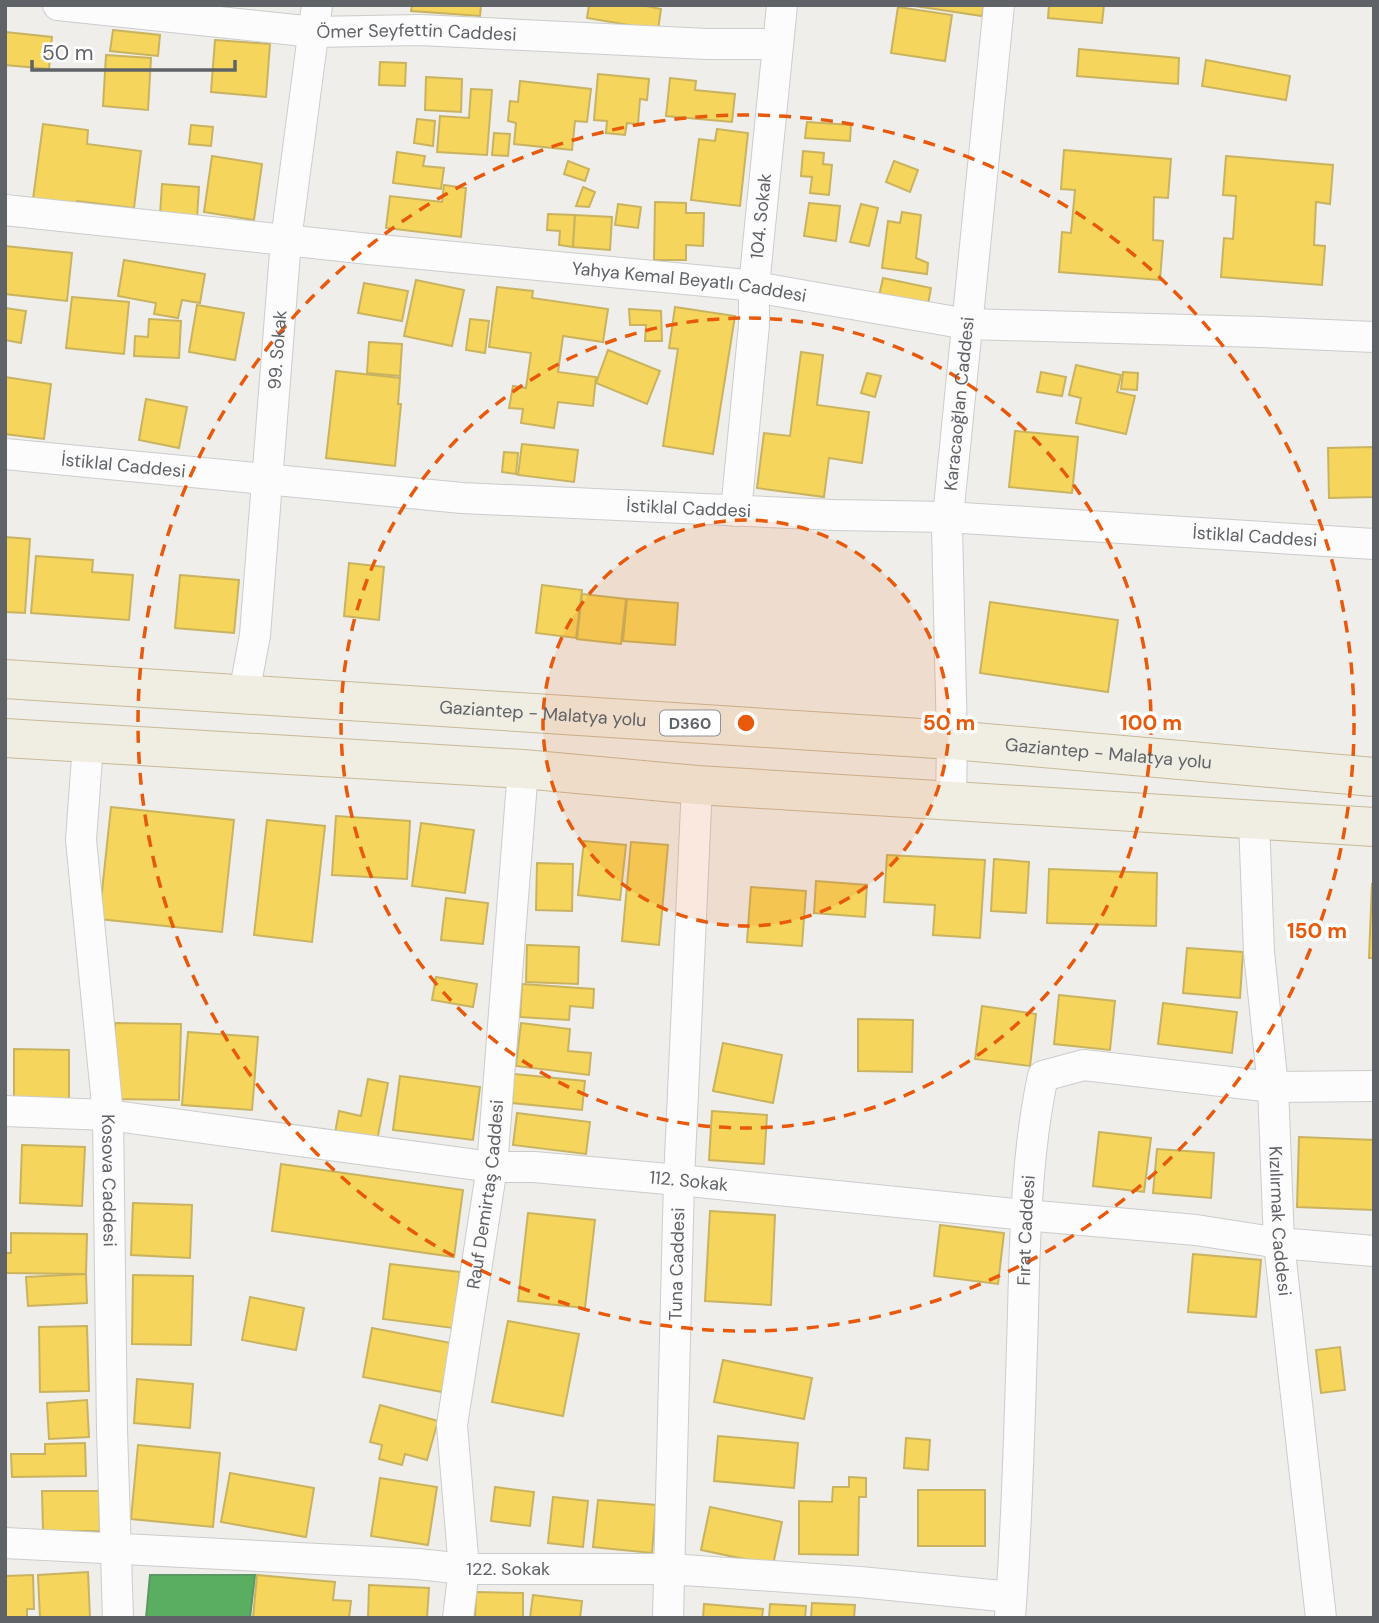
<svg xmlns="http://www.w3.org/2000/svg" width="1379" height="1623" font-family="'DM Sans',sans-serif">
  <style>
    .homes { fill: #f6d55c; stroke: #c9b360; stroke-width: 2 }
    .public { fill: #5aae61; stroke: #5c9863; stroke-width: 2 }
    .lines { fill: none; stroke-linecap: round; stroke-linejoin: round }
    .minor-casing { stroke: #cbcccc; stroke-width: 32 }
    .highway-casing { stroke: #c8b996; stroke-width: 40 }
    .minor { stroke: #fdfcfc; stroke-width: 30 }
    .highway { stroke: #f0ede3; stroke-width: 38 }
    .ring { fill: none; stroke: #e8590c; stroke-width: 3.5; stroke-dasharray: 12 9 }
    .labels { text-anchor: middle; stroke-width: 7; stroke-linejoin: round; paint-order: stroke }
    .shield { fill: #fff; stroke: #8f9295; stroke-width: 2 }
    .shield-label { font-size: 16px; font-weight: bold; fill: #5f6368 }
    .street-label { font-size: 18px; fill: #5f6368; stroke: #fff }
    .centre { fill: #e8590c; stroke: #fff; stroke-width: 3.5 }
    .ring-label { font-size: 21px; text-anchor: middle; font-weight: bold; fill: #e8590c; stroke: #fff; stroke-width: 7; stroke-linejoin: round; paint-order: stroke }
  </style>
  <rect width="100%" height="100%" fill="#efeeea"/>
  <!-- homes -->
  <g class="homes">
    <polygon points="412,5 481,5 480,16 411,11"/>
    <polygon points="589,5 641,5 661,9 658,30 587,18"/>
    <polygon points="908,5 984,5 982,16"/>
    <polygon points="1049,5 1104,5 1102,23 1048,18"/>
    <polygon points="898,7 952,15 945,61 891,53"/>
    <polygon points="113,30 160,35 158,56 110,51"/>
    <polygon points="5,32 52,37 49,69 5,65"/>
    <polygon points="215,40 270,44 266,97 211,92"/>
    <polygon points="1079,49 1179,58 1178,84 1077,76"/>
    <polygon points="106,55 151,58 148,110 103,106"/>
    <polygon points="1206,60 1290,76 1286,100 1202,86"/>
    <polygon points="380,62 406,63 405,86 379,85"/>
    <polygon points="598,74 649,79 647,100 640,99 638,124 627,123 625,135 606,133 607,121 594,120"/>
    <polygon points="426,77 462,79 461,112 425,110"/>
    <polygon points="670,78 696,81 695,90 735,94 732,122 666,116"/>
    <polygon points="520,81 591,89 587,122 575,121 572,150 514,144 516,123 508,121 510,101 518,102"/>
    <polygon points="471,89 492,90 487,155 437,152 440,116 469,118"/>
    <polygon points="417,119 435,121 433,146 414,143"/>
    <polygon points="807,122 851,125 850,141 805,138"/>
    <polygon points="43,124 88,130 87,144 141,151 134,208 77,201 76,204 33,199"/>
    <polygon points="191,125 213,127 211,146 189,144"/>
    <polygon points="717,129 748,133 740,206 691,200 699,139 715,141"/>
    <polygon points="494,133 510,134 508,156 492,155"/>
    <polygon points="1064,150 1171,159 1168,198 1154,197 1153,240 1163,241 1160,280 1059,272 1062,232 1071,233 1075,190 1061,189"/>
    <polygon points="803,151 824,153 823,164 832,165 829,195 810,193 812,177 801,176"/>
    <polygon points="397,152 425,156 423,166 444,168 441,189 393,183"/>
    <polygon points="212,156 262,164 254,220 204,212"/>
    <polygon points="1226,156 1333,165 1330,204 1316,202 1314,245 1325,246 1322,285 1221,277 1224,238 1233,239 1236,196 1223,195"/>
    <polygon points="568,161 589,169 585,181 564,174"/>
    <polygon points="894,161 918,170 910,192 886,182"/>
    <polygon points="162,184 199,187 197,218 160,215"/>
    <polygon points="444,185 466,188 461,237 386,228 390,196 442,202"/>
    <polygon points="583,187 595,192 589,207 576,206"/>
    <polygon points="655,202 686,203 686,213 704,213 703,246 686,245 686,260 654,260"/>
    <polygon points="809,203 840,206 836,241 804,236"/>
    <polygon points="618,204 641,207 638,228 615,225"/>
    <polygon points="861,204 878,208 869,246 850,242"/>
    <polygon points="902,212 921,215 916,258 928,263 927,274 882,268 888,221 900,223"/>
    <polygon points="548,214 575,215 573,247 559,245 560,231 547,230"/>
    <polygon points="575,215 612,217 610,250 573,247"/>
    <polygon points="5,246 72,253 67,301 5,294"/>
    <polygon points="124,260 205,274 200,303 182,300 178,318 154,314 156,303 118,296"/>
    <polygon points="883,278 931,288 926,315 877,305"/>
    <polygon points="416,280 464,290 452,346 404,336"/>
    <polygon points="364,283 408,291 402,321 358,313"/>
    <polygon points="497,287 533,291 532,298 608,309 603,342 563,336 558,372 596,377 593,406 558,402 554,428 521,423 523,409 509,408 513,386 526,388 531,353 489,347"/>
    <polygon points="72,297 129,302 124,354 66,348"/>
    <polygon points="197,305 244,313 235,360 189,352"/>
    <polygon points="675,307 735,316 713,454 663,446 678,349 669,348"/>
    <polygon points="5,308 26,311 21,343 5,340"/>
    <polygon points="629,309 661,311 662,341 645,341 646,325 630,325"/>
    <polygon points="149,319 181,321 179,358 134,356 135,336 148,337"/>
    <polygon points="470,319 489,321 485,353 466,350"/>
    <polygon points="369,342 402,344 400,376 367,373"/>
    <polygon points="608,350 660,371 647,404 596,383"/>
    <polygon points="801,352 823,355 817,405 869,412 862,463 829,458 824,497 757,488 764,433 790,436"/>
    <polygon points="1076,365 1121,375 1117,392 1135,396 1126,434 1076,423 1081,398 1069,395"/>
    <polygon points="336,371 400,378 398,404 401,404 395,466 326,458"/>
    <polygon points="1041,372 1066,377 1062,396 1037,392"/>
    <polygon points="1123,372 1138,373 1137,390 1121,389"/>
    <polygon points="867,373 881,376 875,397 861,393"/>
    <polygon points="5,377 51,384 44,439 5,434"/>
    <polygon points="146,399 187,407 179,448 139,440"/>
    <polygon points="1015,431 1078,437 1072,493 1009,487"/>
    <polygon points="522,444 578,450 574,482 518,475"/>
    <polygon points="1374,447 1374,497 1329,498 1328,448"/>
    <polygon points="504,452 518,453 516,474 502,472"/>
    <polygon points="5,537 30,539 25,613 5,612"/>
    <polygon points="36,556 93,560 92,572 133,575 129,620 31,613"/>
    <polygon points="349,563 384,567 379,620 344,616"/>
    <polygon points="180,575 239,580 234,633 175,628"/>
    <polygon points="542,585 582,590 576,638 536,633"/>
    <polygon points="582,594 626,599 621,644 577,639"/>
    <polygon points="627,599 678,603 675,645 623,641"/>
    <polygon points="990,602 1118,620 1108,692 980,673"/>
    <polygon points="111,807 234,820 222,932 99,919"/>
    <polygon points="336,816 410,821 407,879 332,875"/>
    <polygon points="267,820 325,826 312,942 254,935"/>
    <polygon points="421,823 474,830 465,893 412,886"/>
    <polygon points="584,841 626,845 620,900 578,895"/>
    <polygon points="631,842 668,845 659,945 622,941"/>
    <polygon points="887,855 985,860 980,938 933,935 935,905 884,902"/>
    <polygon points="994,859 1029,862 1026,913 991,911"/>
    <polygon points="537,863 573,864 572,911 536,910"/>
    <polygon points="1049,869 1157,873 1156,926 1047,923"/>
    <polygon points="816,881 867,885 865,917 814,913"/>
    <polygon points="1372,884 1374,884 1374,958 1369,958"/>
    <polygon points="751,887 806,891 802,946 747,942"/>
    <polygon points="446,898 488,903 483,944 441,940"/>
    <polygon points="527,945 579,947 578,984 526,982"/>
    <polygon points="1187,948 1243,952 1240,998 1183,993"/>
    <polygon points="436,977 477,984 473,1007 432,1000"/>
    <polygon points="522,984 594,989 593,1008 570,1006 569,1020 520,1017"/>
    <polygon points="1059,995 1115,1001 1110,1050 1054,1044"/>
    <polygon points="1163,1003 1237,1012 1232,1053 1158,1044"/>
    <polygon points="982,1006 1036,1014 1030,1066 975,1059"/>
    <polygon points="858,1019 913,1020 912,1072 858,1071"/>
    <polygon points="115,1023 181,1024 179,1100 113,1099"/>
    <polygon points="521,1023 570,1029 568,1051 591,1053 589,1075 516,1066"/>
    <polygon points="188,1032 258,1037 252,1110 182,1105"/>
    <polygon points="723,1043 782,1055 773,1103 713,1091"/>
    <polygon points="14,1049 69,1050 69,1101 14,1101"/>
    <polygon points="514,1074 585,1081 582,1110 512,1103"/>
    <polygon points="400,1076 480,1087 473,1140 393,1130"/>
    <polygon points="368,1079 388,1083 377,1141 335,1133 339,1111 361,1116"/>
    <polygon points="712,1111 767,1115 764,1164 709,1160"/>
    <polygon points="517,1113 590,1122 586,1154 513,1145"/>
    <polygon points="1099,1132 1151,1138 1144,1192 1093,1186"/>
    <polygon points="1299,1137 1374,1140 1374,1210 1297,1207"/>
    <polygon points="22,1145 85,1147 82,1206 20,1203"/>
    <polygon points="1157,1149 1214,1153 1211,1198 1153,1193"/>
    <polygon points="281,1164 463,1190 454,1257 272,1231"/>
    <polygon points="133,1203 192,1205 190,1258 131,1255"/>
    <polygon points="710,1211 775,1215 771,1305 705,1301"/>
    <polygon points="528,1213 595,1220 585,1308 518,1301"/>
    <polygon points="940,1225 1004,1233 998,1284 934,1276"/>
    <polygon points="11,1233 87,1234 86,1274 5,1273 5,1253 11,1253"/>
    <polygon points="1193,1254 1261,1260 1256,1317 1188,1312"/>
    <polygon points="390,1264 460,1272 453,1328 383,1319"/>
    <polygon points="86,1274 87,1303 28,1306 26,1277"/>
    <polygon points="133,1275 193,1276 191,1345 132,1344"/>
    <polygon points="250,1297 304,1308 296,1350 242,1340"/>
    <polygon points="508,1321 579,1334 563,1416 492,1402"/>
    <polygon points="87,1326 89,1391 40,1392 39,1327"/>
    <polygon points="372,1328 451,1343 442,1392 363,1377"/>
    <polygon points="1340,1347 1345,1390 1321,1393 1316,1350"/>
    <polygon points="723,1360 812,1378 804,1419 714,1402"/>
    <polygon points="137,1379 193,1384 190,1428 134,1423"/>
    <polygon points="87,1400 89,1437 49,1439 47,1403"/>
    <polygon points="380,1405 438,1421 427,1460 405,1454 402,1465 379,1459 382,1445 370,1442"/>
    <polygon points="718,1436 798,1443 794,1488 714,1481"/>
    <polygon points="906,1438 930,1440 928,1470 904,1468"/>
    <polygon points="85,1443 86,1476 12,1477 11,1454 45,1454 45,1444"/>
    <polygon points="138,1445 220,1453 213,1527 131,1519"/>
    <polygon points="230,1473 314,1488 306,1537 221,1522"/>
    <polygon points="849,1477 866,1478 866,1497 859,1497 858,1555 799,1554 799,1501 832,1502 833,1487 849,1487"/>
    <polygon points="380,1478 437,1487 428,1545 371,1536"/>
    <polygon points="495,1487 534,1492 530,1526 491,1521"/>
    <rect x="918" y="1490" width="67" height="56"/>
    <polygon points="42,1491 99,1491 100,1531 43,1531"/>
    <polygon points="553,1497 588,1501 583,1547 548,1543"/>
    <polygon points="598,1500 656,1505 652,1553 593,1547"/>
    <polygon points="710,1507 782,1522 773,1565 701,1550"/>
    <polygon points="88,1572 90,1618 40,1618 38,1575"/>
    <polygon points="33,1575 34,1609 27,1609 27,1618 5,1618 5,1576"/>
    <polygon points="257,1575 335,1582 333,1600 351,1601 349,1618 253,1618"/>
    <polygon points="369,1585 429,1588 427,1618 368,1618"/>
    <polygon points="476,1592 523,1593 523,1618 475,1618"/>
    <polygon points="533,1595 582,1601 580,1618 530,1618"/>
    <polygon points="812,1603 855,1605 854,1618 811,1618"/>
    <polygon points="704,1604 763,1609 762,1618 703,1618"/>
    <polygon points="770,1604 806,1606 805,1618 769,1618"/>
  </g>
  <!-- public -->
  <polygon class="public" points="150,1575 255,1575 250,1618 146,1618"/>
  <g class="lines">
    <!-- minor casing -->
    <g class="minor-casing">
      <g id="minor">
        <path id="s1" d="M58,5L314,32L420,30L707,44H778"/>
        <path id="s2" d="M5,210L369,249L737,284L967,324L1261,332L1374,337"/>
        <path id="s3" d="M5,454L462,498L834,515L947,517L1374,544"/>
        <path id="s4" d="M736,511L754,325V286L782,5"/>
        <path id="s5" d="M244,694L255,635L286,240L317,5"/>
        <path id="s6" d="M88,744L81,840L108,1115L112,1430L118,1618"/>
        <path id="s7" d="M951,802L952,740L947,527L999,5"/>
        <path id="s8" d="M1254,821L1259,952L1273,1087L1279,1243L1321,1618"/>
        <path id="s9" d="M5,1111L108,1115L492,1167H534L679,1180L1025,1215L1196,1230L1279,1243L1374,1251"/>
        <path id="s10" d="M5,1543L418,1564L464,1569H669L860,1582L1011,1597"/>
        <path id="s11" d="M1010,1617C1017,1527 1019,1437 1022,1346C1025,1256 1024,1165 1043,1076L1084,1065L1273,1087L1374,1086"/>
        <path id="s12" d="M458,1618L464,1569L452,1425L492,1167L523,769"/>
        <path id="s13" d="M668,1618L679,1180L697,785"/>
      </g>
    </g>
    <!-- highway casing -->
    <g class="highway-casing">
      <g id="highway">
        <path id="s14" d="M5,679L952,740L1374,777"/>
        <polyline points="5,738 523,769 697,785 1374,827"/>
      </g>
    </g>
    <!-- minor -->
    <use href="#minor" class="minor"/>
    <!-- highway -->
    <use href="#highway" class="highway"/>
  </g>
  <!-- distance rings -->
  <circle cx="746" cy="723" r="203" fill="#e8590c" fill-opacity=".12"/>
  <g class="ring">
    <circle cx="746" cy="723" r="203"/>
    <circle cx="746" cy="723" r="405"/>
    <circle cx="746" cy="723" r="608"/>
  </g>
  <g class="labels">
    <!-- shield labels -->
    <rect class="shield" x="660" y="710.5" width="60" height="25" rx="5"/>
    <g class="shield-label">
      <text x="690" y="729">D360</text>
    </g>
    <!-- street labels -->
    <g class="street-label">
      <text dy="6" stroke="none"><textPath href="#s1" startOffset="360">Ömer Seyfettin Caddesi</textPath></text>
      <text dy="6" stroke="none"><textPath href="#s4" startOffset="296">104. Sokak</textPath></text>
      <text dy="6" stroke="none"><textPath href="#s2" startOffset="688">Yahya Kemal Beyatlı Caddesi</textPath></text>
      <text dy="6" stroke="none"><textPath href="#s5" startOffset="346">99. Sokak</textPath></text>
      <text dy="6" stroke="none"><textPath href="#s7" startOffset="399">Karacaoğlan Caddesi</textPath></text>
      <text dy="6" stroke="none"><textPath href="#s3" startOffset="119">İstiklal Caddesi</textPath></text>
      <text dy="6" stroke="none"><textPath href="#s3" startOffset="686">İstiklal Caddesi</textPath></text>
      <text dy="6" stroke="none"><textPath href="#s3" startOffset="1253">İstiklal Caddesi</textPath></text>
      <text dy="6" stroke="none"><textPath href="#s14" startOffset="539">Gaziantep - Malatya yolu</textPath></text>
      <text dy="6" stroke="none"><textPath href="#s14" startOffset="1106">Gaziantep - Malatya yolu</textPath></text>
      <text dy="6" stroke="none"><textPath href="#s6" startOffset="438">Kosova Caddesi</textPath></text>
      <text dy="6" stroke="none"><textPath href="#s9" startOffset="688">112. Sokak</textPath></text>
      <text dy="6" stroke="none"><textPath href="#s12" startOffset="427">Rauf Demirtaş Caddesi</textPath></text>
      <text dy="6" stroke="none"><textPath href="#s8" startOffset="401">Kızılırmak Caddesi</textPath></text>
      <text dy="6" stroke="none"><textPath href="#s11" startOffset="387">Fırat Caddesi</textPath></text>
      <text dy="6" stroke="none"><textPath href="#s13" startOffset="354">Tuna Caddesi</textPath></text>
      <text dy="6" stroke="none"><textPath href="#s10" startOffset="504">122. Sokak</textPath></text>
    </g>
  </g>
  <circle cx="746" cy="723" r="10" class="centre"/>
  <g class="ring-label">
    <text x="949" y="730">50 m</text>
    <text x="1151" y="730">100 m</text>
    <text x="1317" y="938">150 m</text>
  </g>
  <!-- border -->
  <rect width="1379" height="1623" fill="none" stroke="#5f6368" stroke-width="14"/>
  <!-- scale -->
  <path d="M32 60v10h203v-10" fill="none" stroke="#5f6368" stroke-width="3.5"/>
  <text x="42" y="60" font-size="21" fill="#5f6368" stroke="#ffffff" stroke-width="5" paint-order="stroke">50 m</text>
</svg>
